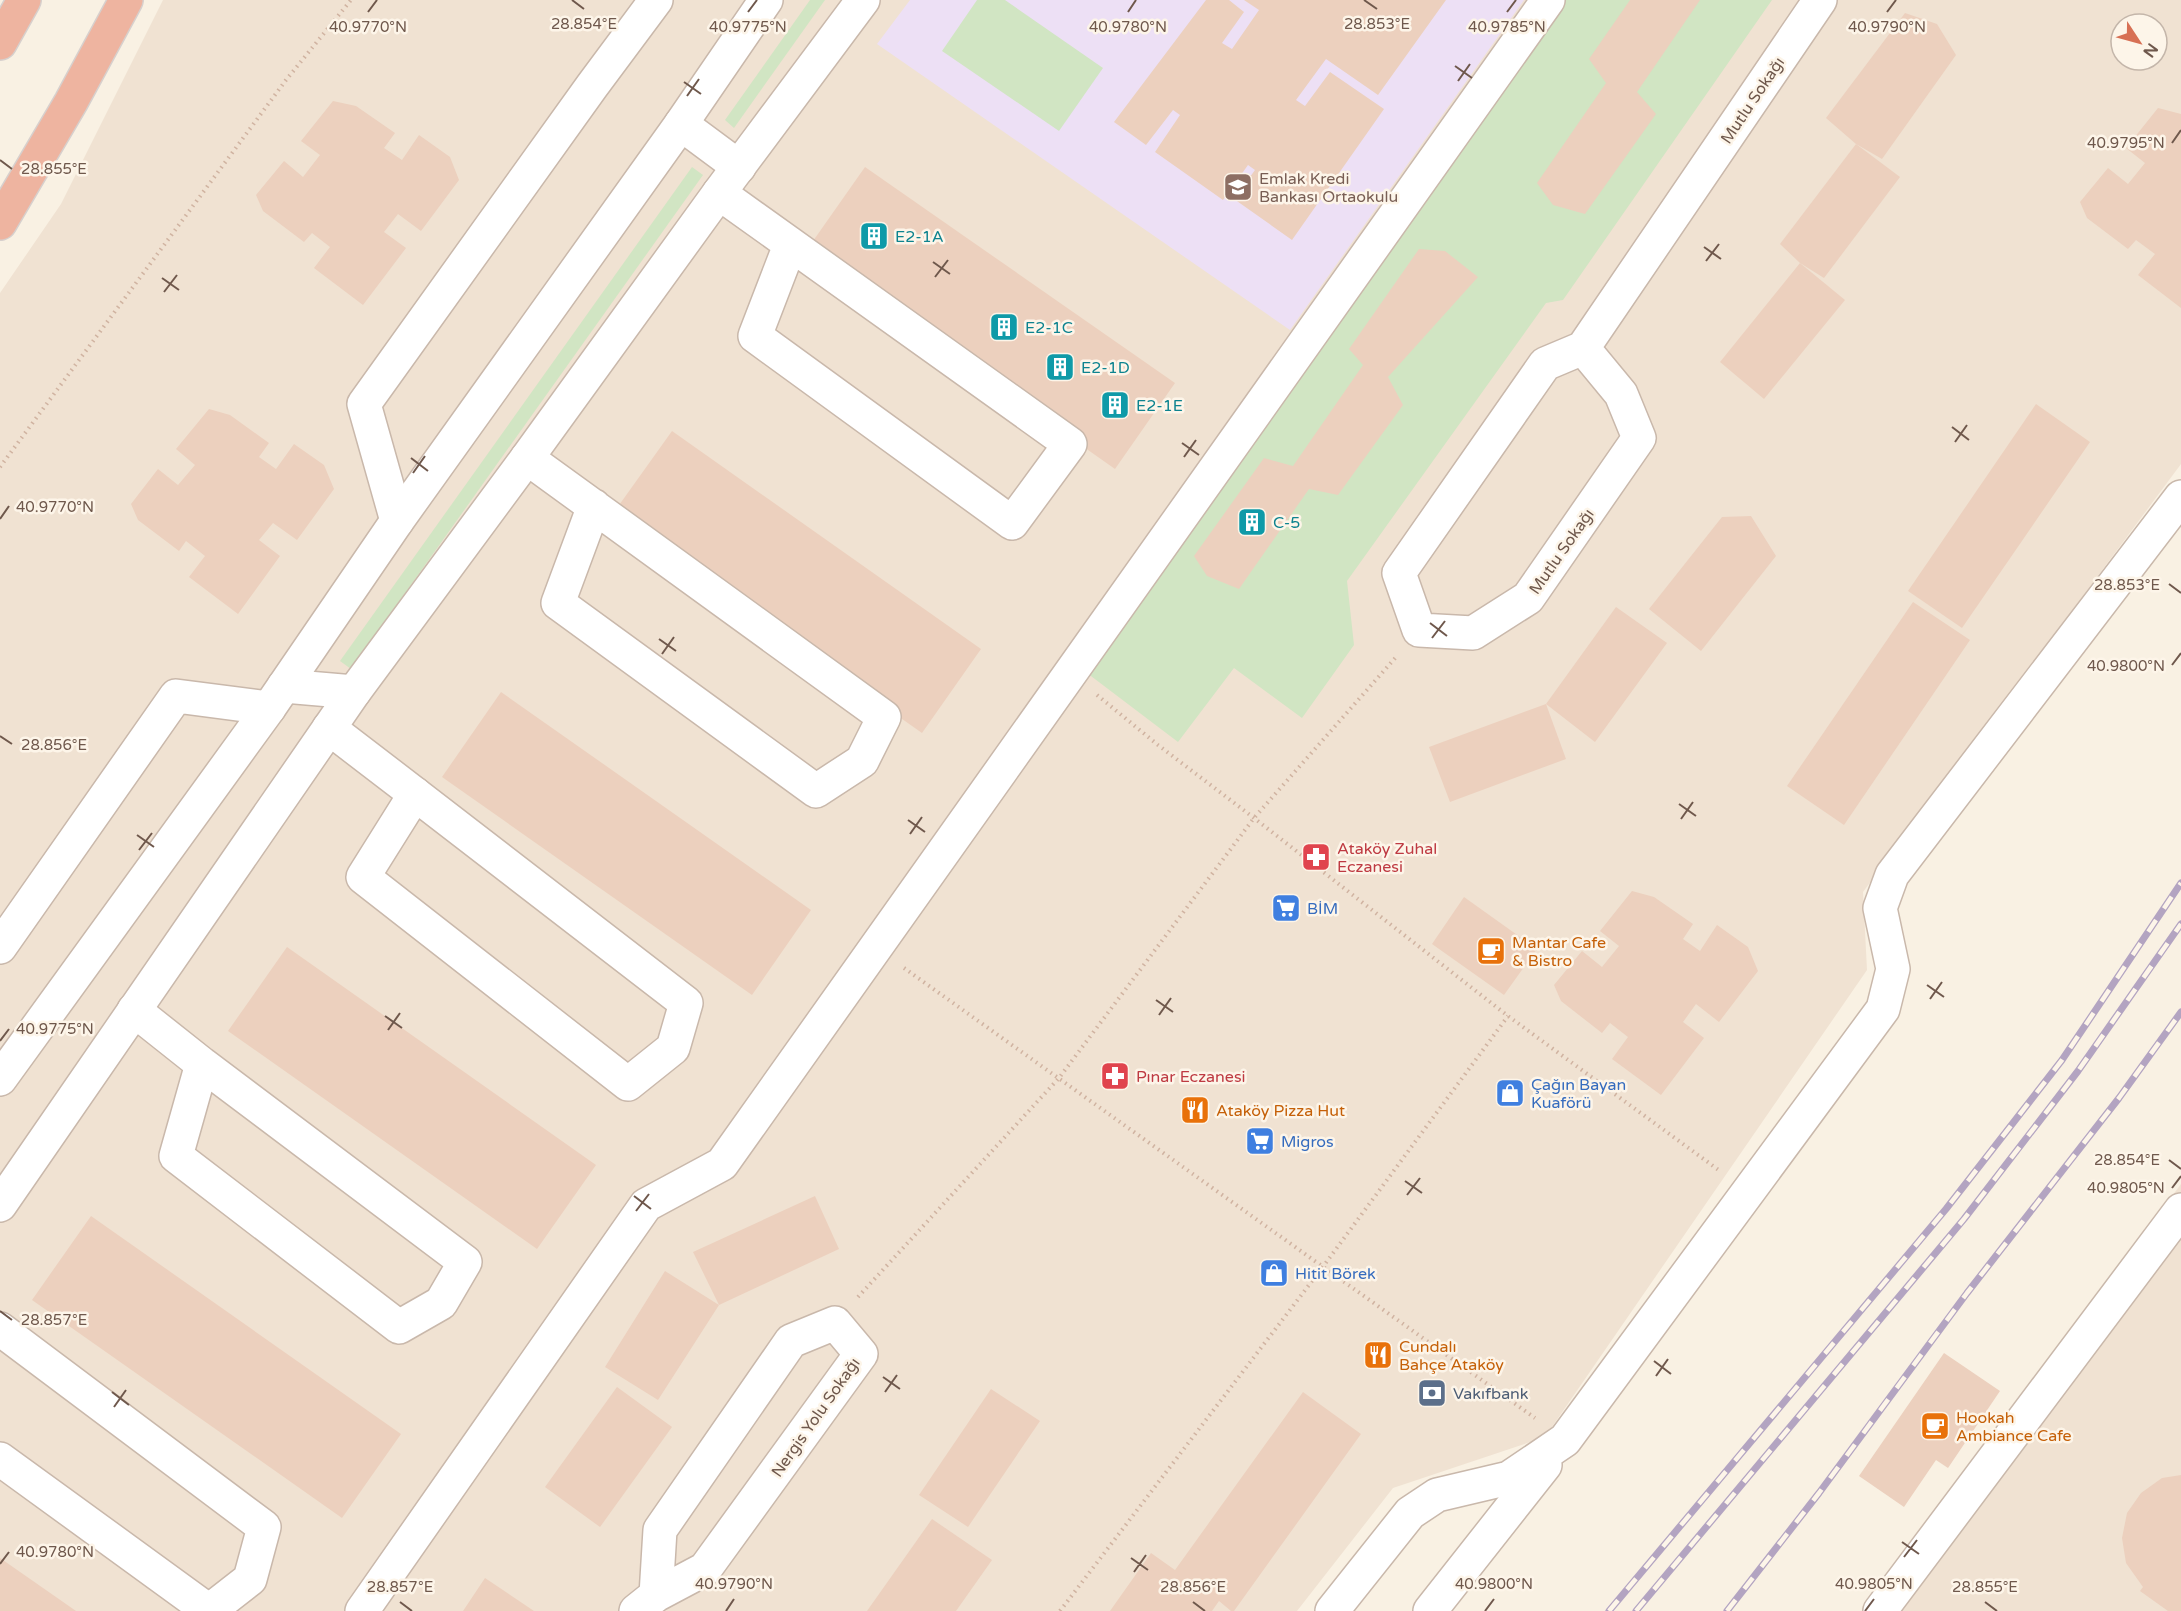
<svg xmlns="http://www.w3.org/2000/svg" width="2181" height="1611" font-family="'Varela Round',sans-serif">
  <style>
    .residential { fill: #f0e2d2; fill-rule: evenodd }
    .education { fill: #ede0f5 }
    .green { fill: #d1e5c3 }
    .building { fill: #ecd0be }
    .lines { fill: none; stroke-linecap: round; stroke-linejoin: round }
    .minor-casing { stroke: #c9b8ab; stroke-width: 36 }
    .highway-casing { stroke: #d7d0cd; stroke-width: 36 }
    .path { stroke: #d0b3a1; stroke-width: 4; stroke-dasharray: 1.5 4.5; stroke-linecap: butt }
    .minor { stroke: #fff; stroke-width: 33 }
    .highway { stroke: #eeb4a0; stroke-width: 33 }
    .rail-casing { stroke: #b3a4c1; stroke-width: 7 }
    .rail { stroke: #fdf5e9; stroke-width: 4.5; stroke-dasharray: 14; stroke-linecap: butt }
    .ticks { fill: none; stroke: #6f584c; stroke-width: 2 }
    .labels { text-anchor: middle; stroke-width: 5; stroke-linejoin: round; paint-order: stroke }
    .street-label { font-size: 16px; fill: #6f584c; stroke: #fdf5e9 }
    .education-label { font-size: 16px; fill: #785e54; stroke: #fdf5e9; text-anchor: start }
    .culture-label { font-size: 16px; fill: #0d838f; stroke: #fdf5e9; text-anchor: start }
    .health-label { font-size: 16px; fill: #be3a42; stroke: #fdf5e9; text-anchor: start }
    .shop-label { font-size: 16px; fill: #366cbe; stroke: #fdf5e9; text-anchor: start }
    .food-label { font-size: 16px; fill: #c56008; stroke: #fdf5e9; text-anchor: start }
    .service-label { font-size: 16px; fill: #4e5e75; stroke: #fdf5e9; text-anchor: start }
    .ticks-label { font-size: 15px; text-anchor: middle; fill: #6f584c; stroke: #fdf5e9; stroke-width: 5; stroke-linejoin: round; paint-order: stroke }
  </style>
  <rect width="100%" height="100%" fill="#f9f1e3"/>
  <!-- residential -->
  <g class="residential">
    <path d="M163,0H2181V464L1863,892L1867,970L1545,1437L1393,1488L1297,1611H0V293L61,204ZM2121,24H2157V60H2121Z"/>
    <polygon points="2181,1184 2181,1611 1864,1611"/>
  </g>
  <!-- education -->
  <polygon class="education" points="910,0 1524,0 1290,330 877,44"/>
  <!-- green -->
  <g class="green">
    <polygon points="810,0 825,0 734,128 725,120"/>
    <polygon points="977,0 1005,0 1103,68 1059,131 942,51"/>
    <polygon points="1561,0 1772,0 1563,300 1546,303 1347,581 1354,645 1302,718 1234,668 1178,742 1083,670"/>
    <polygon points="692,167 703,175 351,669 340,661"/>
  </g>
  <!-- building -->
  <g class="building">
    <polygon points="1206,0 1229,0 1244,12 1222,43 1232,49 1259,10 1244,0 1446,0 1378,95 1326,59 1296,100 1305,106 1330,72 1384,109 1292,240 1234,199 1255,170 1248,165 1223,200 1155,152 1180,115 1173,110 1146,145 1114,122"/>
    <polygon points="1630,0 1700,0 1637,92 1656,114 1585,214 1553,205 1537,183 1606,83 1589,59"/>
    <polygon points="1905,13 1937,24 1956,55 1882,159 1856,144 1826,118"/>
    <polygon points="333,101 356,106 395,133 384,148 402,160 419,135 450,157 459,180 421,231 398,214 384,232 406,248 363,305 314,268 330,247 312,233 304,242 263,211 256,195 284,161 303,177 320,155 301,141"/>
    <polygon points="2158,108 2181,114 2181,308 2138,275 2155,254 2136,240 2128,249 2087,218 2080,202 2108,168 2128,184 2145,163 2126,148"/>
    <polygon points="1856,144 1900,177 1824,278 1800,263 1780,244"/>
    <polygon points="865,167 1175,383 1115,469 806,251"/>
    <polygon points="1419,249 1445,251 1478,277 1388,377 1403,405 1338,495 1309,489 1239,589 1207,576 1194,556 1264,458 1293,466 1363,365 1349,349"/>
    <polygon points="1800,263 1845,300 1764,399 1720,362"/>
    <polygon points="2036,404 2090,442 1962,628 1908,591"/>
    <polygon points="209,409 230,415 269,443 259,457 276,469 294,444 324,465 334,489 297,540 273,523 259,540 280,556 238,614 189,577 205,556 186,541 179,551 138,520 131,504 158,469 178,485 195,465 176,449"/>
    <polygon points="672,431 981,649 922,733 612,515"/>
    <polygon points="1751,516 1776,556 1701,651 1649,609 1722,517"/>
    <polygon points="1913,602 1970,640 1844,825 1787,786"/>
    <polygon points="1616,607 1667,643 1595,742 1546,704"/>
    <polygon points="501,692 811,910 752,995 442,777"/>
    <polygon points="1546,704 1566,759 1450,802 1429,747"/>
    <polygon points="1632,891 1654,897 1693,924 1683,939 1700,951 1717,925 1748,947 1758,971 1719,1022 1696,1004 1683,1022 1704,1038 1661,1095 1612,1059 1628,1037 1610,1023 1602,1033 1561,1001 1554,985 1582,951 1602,967 1619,946 1600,931"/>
    <polygon points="1464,897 1537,949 1504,995 1432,944"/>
    <polygon points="287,947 596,1165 537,1249 228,1031"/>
    <polygon points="815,1196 839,1249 719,1305 693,1252"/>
    <polygon points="91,1216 401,1434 342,1518 32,1300"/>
    <polygon points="665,1271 719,1305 658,1400 605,1367"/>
    <polygon points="1944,1353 2000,1391 1948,1468 1936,1460 1904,1507 1859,1476"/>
    <polygon points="617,1387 672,1427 600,1527 545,1487"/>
    <polygon points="991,1389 1040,1421 968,1527 919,1495"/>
    <polygon points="1303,1392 1361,1434 1234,1611 1231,1611 1219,1601 1212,1611 1110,1611 1151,1553 1175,1570"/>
    <polygon points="2181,1475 2181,1611 2168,1611 2140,1591 2143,1587 2126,1563 2122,1538 2127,1513 2141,1493 2162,1478"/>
    <polygon points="932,1519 992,1560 956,1611 867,1611"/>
    <polygon points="0,1558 76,1611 0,1611"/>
    <polygon points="485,1578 534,1611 463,1611"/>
  </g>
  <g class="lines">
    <!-- minor casing -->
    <g class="minor-casing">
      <g id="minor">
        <polyline points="681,124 739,167"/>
        <polyline points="719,193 1070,444 1012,523 755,336 790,245"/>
        <polyline points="1583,348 1621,394 1639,438 1528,598 1473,633 1419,630 1399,573 1545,364 1583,348 1820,0"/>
        <polyline points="527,458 884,717 862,761 816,791 558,603 594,506"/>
        <polyline points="397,521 364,404 592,86 656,0"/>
        <polyline points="284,686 354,692"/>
        <polyline points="329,728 415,794"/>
        <polygon points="415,794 686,1003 673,1048 628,1084 363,877"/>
        <polyline points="0,947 176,696 269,708"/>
        <polyline points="134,1010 202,1064 465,1262 441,1303 399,1327 176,1156 202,1064"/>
        <polyline points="0,1079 269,708 397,521 681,124 766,0"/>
        <polyline points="0,1205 354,692 527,458 719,193 863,0"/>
        <polyline points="0,1329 264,1527 250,1579 209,1611"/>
        <polyline points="0,1459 209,1611"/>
        <polyline points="362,1611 646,1205 722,1164 1548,0"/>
        <polyline points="636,1611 656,1595 705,1569 861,1354 835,1323 791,1341 660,1530 656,1595"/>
        <polyline points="1332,1611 1410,1513 1437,1495 1509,1478 1565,1440 1883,1009 1893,969 1880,908 1892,875 2181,497"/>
        <polyline points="1430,1611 1545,1465"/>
        <polyline points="1880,1611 2181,1210"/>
      </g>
    </g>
    <!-- highway casing -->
    <g class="highway-casing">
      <g id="highway">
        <polyline points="0,43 24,0"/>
        <polyline points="0,223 71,102 126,0"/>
      </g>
    </g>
    <!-- path -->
    <g class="path">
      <polyline points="0,467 286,80 351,0"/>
      <polyline points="1097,695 1158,745 1254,818 1508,1016 1720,1171"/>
      <polyline points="904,968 1535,1418"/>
      <polyline points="858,1297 1059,1078 1254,818 1397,656"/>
      <polyline points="1060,1611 1322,1268 1508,1016"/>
    </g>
    <!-- minor -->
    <use href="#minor" class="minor"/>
    <!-- highway -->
    <use href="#highway" class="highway"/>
    <!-- rail casing -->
    <g class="rail-casing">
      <g id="rail">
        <polyline points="1609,1611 1946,1209 2062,1060 2181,883"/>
        <polyline points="1636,1611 1964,1219 2078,1071 2181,924"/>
        <polyline points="1727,1611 1819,1493 1967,1293 2119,1098 2181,1012"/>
      </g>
    </g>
    <!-- rail -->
    <use href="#rail" class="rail"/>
  </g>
  <!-- ticks -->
  <path class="ticks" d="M572,0L584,9M1364,0L1377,9M368,12L377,0M748,12L757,0M1128,12L1136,0M1507,12L1516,0M1887,12L1896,0M1455,66L1472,78M1458,81L1470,64M684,82L701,94M687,96L699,79M2172,143L2181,130M0,160L12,169M1704,247L1721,259M1706,261L1719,244M933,262L950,274M935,277L948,260M162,278L179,290M164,292L177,275M1952,427L1969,440M1955,442L1967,425M1182,443L1199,455M1184,457L1196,440M411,458L428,471M413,473L425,456M0,519L9,506M2169,584L2181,593M1430,623L1447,636M1432,638L1445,621M659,639L676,651M662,654L674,637M2172,665L2181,653M0,736L12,744M1679,804L1696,816M1681,819L1693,802M908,820L925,832M910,834L922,817M137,835L154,847M139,850L152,833M1927,985L1944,997M1930,999L1942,982M1156,1000L1173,1012M1159,1015L1171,998M385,1016L402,1028M388,1030L400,1013M0,1041L9,1029M2169,1160L2181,1169M1405,1181L1422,1193M2172,1188L2181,1176M1407,1195L1420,1178M634,1196L651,1209M636,1211L649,1194M0,1311L12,1320M1654,1361L1671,1374M1656,1376L1668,1359M883,1377L900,1389M112,1392L129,1405M885,1392L897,1375M114,1407L126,1390M1902,1542L1919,1554M1904,1557L1917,1540M1131,1558L1148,1570M0,1564L9,1552M1134,1572L1146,1555M400,1602L412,1611M1193,1602L1205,1611M1985,1602L1997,1611M726,1611L734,1599M1485,1611L1494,1599M1865,1611L1874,1599"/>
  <!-- icons -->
  <defs>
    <g id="school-square" transform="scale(1.5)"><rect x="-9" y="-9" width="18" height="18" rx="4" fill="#8d6e63" stroke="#fdf5e9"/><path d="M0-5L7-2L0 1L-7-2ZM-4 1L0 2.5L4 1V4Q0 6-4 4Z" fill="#fff"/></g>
    <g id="building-square" transform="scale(1.5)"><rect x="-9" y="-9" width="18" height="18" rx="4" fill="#0f9aa8" stroke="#fdf5e9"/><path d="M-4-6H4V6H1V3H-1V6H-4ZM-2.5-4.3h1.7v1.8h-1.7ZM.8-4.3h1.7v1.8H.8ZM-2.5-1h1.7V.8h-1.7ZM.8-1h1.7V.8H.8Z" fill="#fff"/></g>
    <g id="pharmacy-square" transform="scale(1.5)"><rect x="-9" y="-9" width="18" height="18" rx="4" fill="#e0444e" stroke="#fdf5e9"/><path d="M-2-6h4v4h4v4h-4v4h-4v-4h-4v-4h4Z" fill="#fff"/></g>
    <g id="supermarket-square" transform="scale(1.5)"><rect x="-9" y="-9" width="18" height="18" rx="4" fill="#3f7fe0" stroke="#fdf5e9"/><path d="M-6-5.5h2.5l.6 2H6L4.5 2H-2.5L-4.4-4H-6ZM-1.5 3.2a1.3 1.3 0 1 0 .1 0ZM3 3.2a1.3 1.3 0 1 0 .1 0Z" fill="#fff"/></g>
    <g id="cafe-square" transform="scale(1.5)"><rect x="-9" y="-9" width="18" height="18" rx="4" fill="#e8710a" stroke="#fdf5e9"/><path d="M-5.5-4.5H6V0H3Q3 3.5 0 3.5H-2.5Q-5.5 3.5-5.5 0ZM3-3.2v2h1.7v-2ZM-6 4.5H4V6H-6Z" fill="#fff"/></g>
    <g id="shop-square" transform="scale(1.5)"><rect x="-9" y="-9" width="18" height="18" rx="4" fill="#3f7fe0" stroke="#fdf5e9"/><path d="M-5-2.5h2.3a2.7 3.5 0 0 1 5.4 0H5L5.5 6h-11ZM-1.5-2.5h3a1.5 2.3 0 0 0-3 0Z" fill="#fff"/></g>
    <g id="restaurant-square" transform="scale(1.5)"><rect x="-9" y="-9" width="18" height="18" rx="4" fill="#e8710a" stroke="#fdf5e9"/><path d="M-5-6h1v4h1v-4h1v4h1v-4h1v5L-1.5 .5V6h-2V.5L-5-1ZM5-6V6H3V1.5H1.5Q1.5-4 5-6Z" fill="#fff"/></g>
    <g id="bank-square" transform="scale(1.5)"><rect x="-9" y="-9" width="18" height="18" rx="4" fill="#5c6f8a" stroke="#fdf5e9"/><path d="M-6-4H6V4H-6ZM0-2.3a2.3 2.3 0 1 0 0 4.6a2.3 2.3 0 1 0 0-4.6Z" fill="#fff"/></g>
  </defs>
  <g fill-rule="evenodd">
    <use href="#school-square" x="1238" y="187"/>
    <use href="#building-square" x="874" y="236"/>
    <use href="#building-square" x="1004" y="327"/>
    <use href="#building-square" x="1060" y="367"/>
    <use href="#building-square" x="1115" y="405"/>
    <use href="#building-square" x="1252" y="522"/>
    <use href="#pharmacy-square" x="1316" y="857"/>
    <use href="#supermarket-square" x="1286" y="908"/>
    <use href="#cafe-square" x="1491" y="951"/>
    <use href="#pharmacy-square" x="1115" y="1076"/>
    <use href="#shop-square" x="1510" y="1093"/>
    <use href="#restaurant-square" x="1195" y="1110"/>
    <use href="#supermarket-square" x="1260" y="1141"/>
    <use href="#shop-square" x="1274" y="1273"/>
    <use href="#restaurant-square" x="1378" y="1355"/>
    <use href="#bank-square" x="1432" y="1393"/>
    <use href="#cafe-square" x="1935" y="1426"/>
  </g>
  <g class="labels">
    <!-- street labels -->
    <g class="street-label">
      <text transform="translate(1752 100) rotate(-56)" y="6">Mutlu Sokağı</text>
      <text transform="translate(1561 551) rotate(-55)" y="6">Mutlu Sokağı</text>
      <text transform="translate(815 1417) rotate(-55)" y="6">Nergis Yolu Sokağı</text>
    </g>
    <!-- education labels -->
    <g class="education-label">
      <text x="1259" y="184">Emlak Kredi<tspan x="1259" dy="18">Bankası Ortaokulu</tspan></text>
    </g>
    <!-- culture labels -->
    <g class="culture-label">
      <text x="895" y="242">E2-1A</text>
      <text x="1025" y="333">E2-1C</text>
      <text x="1081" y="373">E2-1D</text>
      <text x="1136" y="411">E2-1E</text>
      <text x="1273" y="528">C-5</text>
    </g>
    <!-- health labels -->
    <g class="health-label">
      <text x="1337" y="854">Ataköy Zuhal<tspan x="1337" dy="18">Eczanesi</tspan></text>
      <text x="1136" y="1082">Pınar Eczanesi</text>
    </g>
    <!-- shop labels -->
    <g class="shop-label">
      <text x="1307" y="914">BİM</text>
      <text x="1531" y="1090">Çağın Bayan<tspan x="1531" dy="18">Kuaförü</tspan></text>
      <text x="1281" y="1147">Migros</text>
      <text x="1295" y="1279">Hitit Börek</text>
    </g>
    <!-- food labels -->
    <g class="food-label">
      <text x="1512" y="948">Mantar Cafe<tspan x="1512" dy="18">&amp; Bistro</tspan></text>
      <text x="1216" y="1116">Ataköy Pizza Hut</text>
      <text x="1399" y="1352">Cundalı<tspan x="1399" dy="18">Bahçe Ataköy</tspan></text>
      <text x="1956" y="1423">Hookah<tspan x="1956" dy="18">Ambiance Cafe</tspan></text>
    </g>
    <!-- service labels -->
    <g class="service-label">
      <text x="1453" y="1399">Vakıfbank</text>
    </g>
  </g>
  <g class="ticks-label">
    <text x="584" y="29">28.854°E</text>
    <text x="1377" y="29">28.853°E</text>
    <text x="368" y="32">40.9770°N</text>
    <text x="748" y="32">40.9775°N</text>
    <text x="1128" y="32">40.9780°N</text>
    <text x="1507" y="32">40.9785°N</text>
    <text x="1887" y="32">40.9790°N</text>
    <text x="2126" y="148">40.9795°N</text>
    <text x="54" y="174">28.855°E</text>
    <text x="55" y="512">40.9770°N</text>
    <text x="2127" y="590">28.853°E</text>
    <text x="2126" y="671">40.9800°N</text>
    <text x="54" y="750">28.856°E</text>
    <text x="55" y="1034">40.9775°N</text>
    <text x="2127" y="1165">28.854°E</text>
    <text x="2126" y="1193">40.9805°N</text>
    <text x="54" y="1325">28.857°E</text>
    <text x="55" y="1557">40.9780°N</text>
    <text x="734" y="1589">40.9790°N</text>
    <text x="1494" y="1589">40.9800°N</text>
    <text x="1874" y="1589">40.9805°N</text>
    <text x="400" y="1592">28.857°E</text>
    <text x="1193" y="1592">28.856°E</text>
    <text x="1985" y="1592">28.855°E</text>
  </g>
  <!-- north arrow -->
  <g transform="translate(2139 42) rotate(126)"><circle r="28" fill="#fdf5e9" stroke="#c4b6aa" stroke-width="1.5"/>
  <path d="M0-4.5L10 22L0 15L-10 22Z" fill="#d77054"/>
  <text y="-9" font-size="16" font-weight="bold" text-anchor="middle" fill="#6f584c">N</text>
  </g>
</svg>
